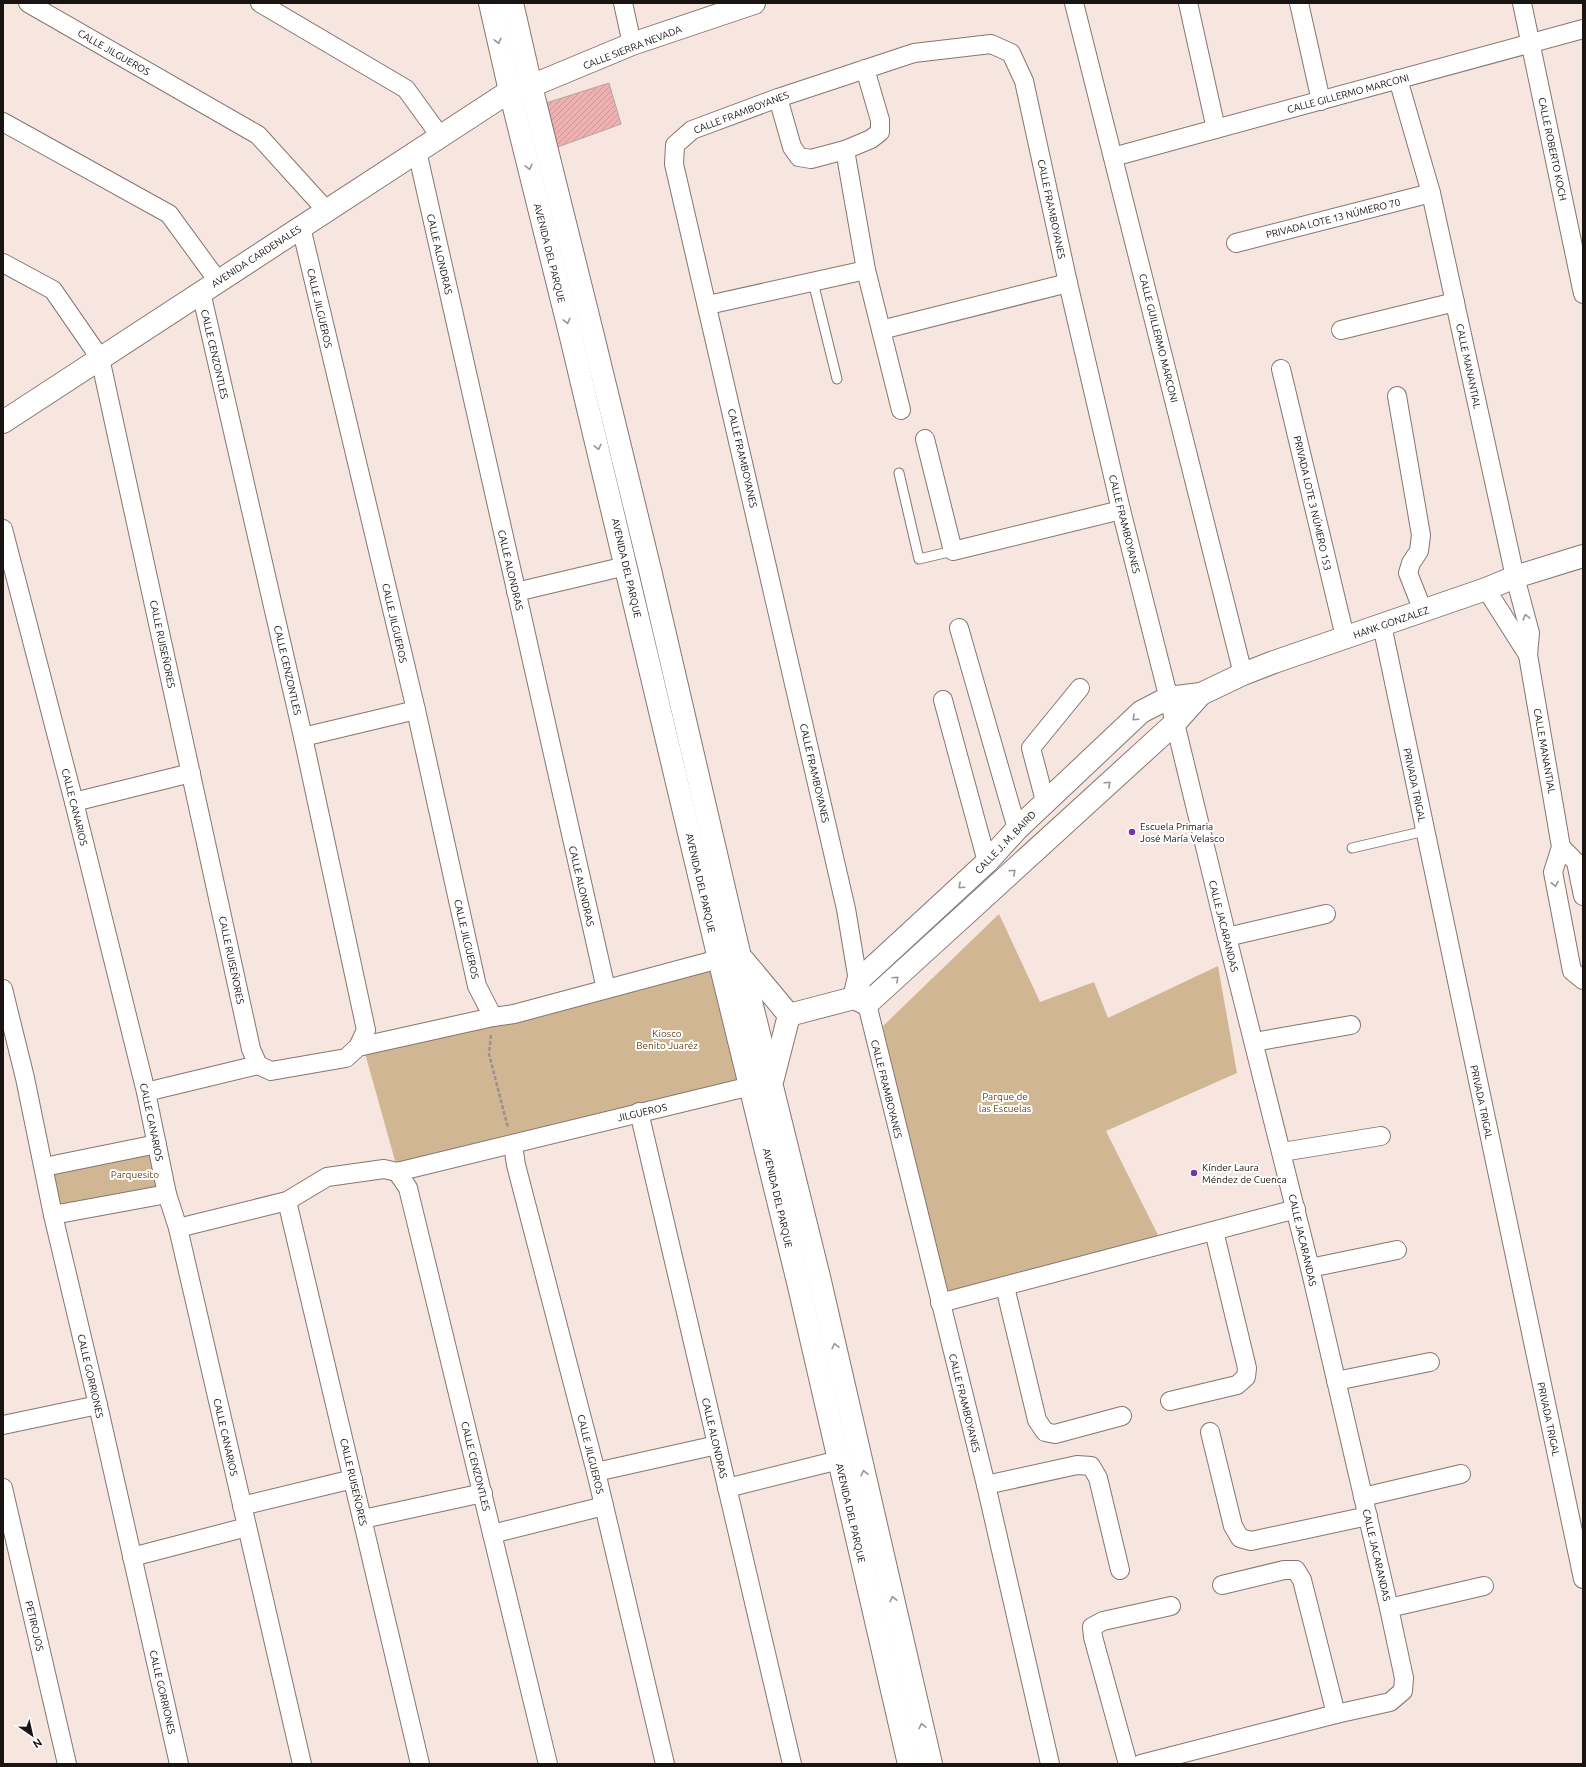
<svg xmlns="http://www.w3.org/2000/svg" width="1586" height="1767" font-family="Ubuntu,sans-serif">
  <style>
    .green { fill: #d1b693 }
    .building { fill: url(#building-hatch); stroke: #b6a5a4 }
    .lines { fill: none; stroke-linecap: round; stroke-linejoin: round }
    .lane-casing { stroke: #857671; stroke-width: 11 }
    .street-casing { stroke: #857671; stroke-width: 20 }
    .secondary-casing { stroke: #857671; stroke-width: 24 }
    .path { stroke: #9d908c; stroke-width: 2.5; stroke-dasharray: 4 2; stroke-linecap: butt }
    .lane { stroke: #fff; stroke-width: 9 }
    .street { stroke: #fff; stroke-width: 18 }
    .secondary { stroke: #fff; stroke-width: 22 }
    .oneway { stroke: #989594 }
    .poi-dot { fill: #7632a6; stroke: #fff; stroke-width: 1.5 }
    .labels { text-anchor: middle; stroke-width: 4; stroke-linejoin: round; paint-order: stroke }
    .street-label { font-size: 10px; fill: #191312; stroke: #fff }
    .poi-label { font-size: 10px; fill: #191312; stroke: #fff; text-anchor: start }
    .park-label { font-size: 10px; fill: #664611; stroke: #fff }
  </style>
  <defs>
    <pattern id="building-hatch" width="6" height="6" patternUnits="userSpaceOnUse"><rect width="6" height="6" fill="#ecb1b0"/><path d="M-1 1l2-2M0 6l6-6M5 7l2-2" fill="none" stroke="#ca9796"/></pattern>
  </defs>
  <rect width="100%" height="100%" fill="#f7e6e0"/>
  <!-- green -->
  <g class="green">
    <polygon points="999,914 1040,1002 1094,982 1108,1018 1218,966 1237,1073 1106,1131 1162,1243 940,1303 883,1026"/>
    <polygon points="719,960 751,1086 397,1168 363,1046"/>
    <polygon points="157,1144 167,1194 53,1215 44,1167"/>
  </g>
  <!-- building -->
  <polygon class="building" points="609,83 621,124 555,148 546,103"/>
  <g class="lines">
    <!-- lane casing -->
    <g class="lane-casing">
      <g id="lane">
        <polyline points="813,282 837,379"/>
        <polyline points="899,473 919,559 953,551"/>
        <polyline points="1352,848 1425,831"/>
      </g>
    </g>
    <!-- street casing -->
    <g class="street-casing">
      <g id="street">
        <polyline points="28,3 258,135 326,210"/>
        <polyline points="260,3 406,89 440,136"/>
        <polyline points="623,3 632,44"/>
        <polyline points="1074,3 1243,674"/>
        <polyline points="1188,3 1216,129"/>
        <polyline points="1299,3 1321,101"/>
        <polyline points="1522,3 1583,294"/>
        <polyline points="865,69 880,120 880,132 871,139 845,150 866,270 901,410"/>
        <polyline points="1398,79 1431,193 1515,577 1530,633 1528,655 1561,847 1553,872 1572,971 1583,980"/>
        <polyline points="778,98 792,147 799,157 811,159 845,150"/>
        <polyline points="3,122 169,214 218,281"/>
        <polyline points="417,151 606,989"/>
        <polyline points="1113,157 1583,29"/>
        <polyline points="301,227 416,710 477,986 493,1017"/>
        <polyline points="1236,243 1431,193"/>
        <polyline points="3,263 53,290 100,358 251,1049 258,1065"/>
        <polyline points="201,292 303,737 366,1030 358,1047"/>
        <polyline points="708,305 866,270"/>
        <polyline points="881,330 1068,283"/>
        <polyline points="1341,330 1455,302"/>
        <polyline points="1281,369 1345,637"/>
        <polyline points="1397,396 1421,535 1419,551 1411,563 1408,573 1423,611"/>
        <polyline points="925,439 953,551 1121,510"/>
        <polyline points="3,529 74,802 146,1092 167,1194 178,1228 302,1764"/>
        <polyline points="1486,589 1528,655"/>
        <polyline points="516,592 626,566"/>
        <polyline points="1382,625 1583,1579"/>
        <polyline points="959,628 1017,829"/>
        <polyline points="943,700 987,862"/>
        <polyline points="303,737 416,710"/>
        <polyline points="1045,801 1031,748 1080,688"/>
        <polyline points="74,802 191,773"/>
        <polyline points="1561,847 1576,862 1583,896"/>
        <polyline points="1227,937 1326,914"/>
        <polyline points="3,989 25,1078 53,1215 98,1405 179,1764"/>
        <polyline points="1254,1042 1351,1025"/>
        <polyline points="146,1092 258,1065 271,1071 346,1058 358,1047 493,1017 514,1014 719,959"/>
        <polyline points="639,1112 792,1764"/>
        <polyline points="513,1145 516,1165 596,1472 665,1764"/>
        <polyline points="1282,1152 1381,1136"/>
        <polyline points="44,1167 157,1144"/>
        <polyline points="397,1172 408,1188 548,1764"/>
        <polyline points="287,1201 420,1764"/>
        <polyline points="53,1215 167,1194"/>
        <polyline points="178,1228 287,1201 327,1177 384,1169 397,1172 751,1086"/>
        <polyline points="1310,1268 1397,1250"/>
        <polyline points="1005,1287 1037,1420 1045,1432 1055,1434 1122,1416"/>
        <polyline points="940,1303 1296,1209"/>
        <polyline points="1336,1381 1430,1362"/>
        <polyline points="1170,1401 1237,1385 1246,1377 1247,1368 1214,1231"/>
        <polyline points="3,1425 98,1405"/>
        <polyline points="1210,1432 1233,1526 1240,1538 1251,1541 1368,1516"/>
        <polyline points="596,1472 717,1445"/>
        <polyline points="986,1485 1077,1465 1091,1466 1098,1478 1120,1570"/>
        <polyline points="3,1488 67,1764"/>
        <polyline points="727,1488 839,1460"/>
        <polyline points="1363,1497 1461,1474"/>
        <polyline points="242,1506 353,1479"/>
        <polyline points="363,1519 483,1493"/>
        <polyline points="492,1534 604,1506"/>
        <polyline points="132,1557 247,1527"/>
        <polyline points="1222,1585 1284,1570 1296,1570 1302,1580 1336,1714"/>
        <polyline points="1389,1608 1484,1586"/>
        <polyline points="1050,1764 986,1485 867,1004 858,981 846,909 674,164 675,145 692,130 778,98 914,53 991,44 1011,53 1024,81 1068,283 1121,510 1175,723 1227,937 1310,1268 1389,1608 1404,1678 1403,1691 1390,1702 1336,1714 1141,1764"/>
        <polyline points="1128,1764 1093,1637 1092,1627 1103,1621 1171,1606"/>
      </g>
    </g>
    <!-- secondary casing -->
    <g class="secondary-casing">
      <g id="secondary">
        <polyline points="490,3 510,91 571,337 719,959 798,1282 909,1764"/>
        <polyline points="512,3 531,86 592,332 651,574 740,957 819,1277 931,1764"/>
        <polyline points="3,422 510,91 531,86 632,44 754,3"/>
        <polyline points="744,961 789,1015"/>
        <polyline points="854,998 858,981 987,862 1017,829 1141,712 1168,698 1201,694 1243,674 1274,662 1486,589 1515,577 1583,556"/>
        <polyline points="789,1015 854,998 867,1004 1175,723 1201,694"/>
        <polyline points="773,1078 789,1015"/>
      </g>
    </g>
    <!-- path -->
    <polyline class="path" points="491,1035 489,1054 508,1128"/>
    <!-- lane -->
    <use href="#lane" class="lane"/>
    <!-- street -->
    <use href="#street" class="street"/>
    <!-- secondary -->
    <use href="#secondary" class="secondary"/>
  </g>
  <!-- one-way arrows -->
  <defs><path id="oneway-chevron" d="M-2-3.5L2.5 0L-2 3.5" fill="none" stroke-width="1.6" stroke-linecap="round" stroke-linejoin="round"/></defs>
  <g class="oneway">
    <use href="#oneway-chevron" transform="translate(498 41) rotate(77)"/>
    <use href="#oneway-chevron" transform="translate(529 167) rotate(76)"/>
    <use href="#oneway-chevron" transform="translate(567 321) rotate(76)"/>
    <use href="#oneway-chevron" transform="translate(598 447) rotate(77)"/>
    <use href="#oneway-chevron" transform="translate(1526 617) rotate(-105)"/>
    <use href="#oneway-chevron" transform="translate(1135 718) rotate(137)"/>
    <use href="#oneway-chevron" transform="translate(1108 784) rotate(-43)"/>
    <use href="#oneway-chevron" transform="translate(1013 872) rotate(-43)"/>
    <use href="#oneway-chevron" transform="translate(1555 884) rotate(79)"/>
    <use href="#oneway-chevron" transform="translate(961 886) rotate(137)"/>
    <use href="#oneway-chevron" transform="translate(896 979) rotate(-43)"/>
    <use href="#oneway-chevron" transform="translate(835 1346) rotate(-103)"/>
    <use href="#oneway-chevron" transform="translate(864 1473) rotate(-103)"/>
    <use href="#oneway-chevron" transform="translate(893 1599) rotate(-103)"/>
    <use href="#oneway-chevron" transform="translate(922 1726) rotate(-103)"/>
  </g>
  <!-- markers -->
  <g class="poi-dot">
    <circle cx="1132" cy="832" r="4"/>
    <circle cx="1194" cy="1173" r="4"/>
  </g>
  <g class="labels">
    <!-- street labels -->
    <g class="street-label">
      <text transform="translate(632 47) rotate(-21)" y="4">CALLE SIERRA NEVADA</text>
      <text transform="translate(114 52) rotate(30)" y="4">CALLE JILGUEROS</text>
      <text transform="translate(1348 93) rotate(-15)" y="4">CALLE GILLERMO MARCONI</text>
      <text transform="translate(741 112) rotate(-21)" y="4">CALLE FRAMBOYANES</text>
      <text transform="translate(1553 149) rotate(78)" y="4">CALLE ROBERTO KOCH</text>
      <text transform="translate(1052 209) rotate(78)" y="4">CALLE FRAMBOYANES</text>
      <text transform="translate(1333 218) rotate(-14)" y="4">PRIVADA LOTE 13 NÚMERO 70</text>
      <text transform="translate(550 253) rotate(76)" y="4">AVENIDA DEL PARQUE</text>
      <text transform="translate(440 254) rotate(77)" y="4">CALLE ALONDRAS</text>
      <text transform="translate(256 256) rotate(-33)" y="4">AVENIDA CARDENALES</text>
      <text transform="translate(320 308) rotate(77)" y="4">CALLE JILGUEROS</text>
      <text transform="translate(1159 338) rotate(76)" y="4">CALLE GUILLERMO MARCONI</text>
      <text transform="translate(215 354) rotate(77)" y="4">CALLE CENZONTLES</text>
      <text transform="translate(1469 366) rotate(78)" y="4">CALLE MANANTIAL</text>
      <text transform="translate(743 458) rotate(77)" y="4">CALLE FRAMBOYANES</text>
      <text transform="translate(1313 503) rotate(77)" y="4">PRIVADA LOTE 3 NÚMERO 153</text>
      <text transform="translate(1125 524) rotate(76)" y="4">CALLE FRAMBOYANES</text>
      <text transform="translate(627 568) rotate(77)" y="4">AVENIDA DEL PARQUE</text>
      <text transform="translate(511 570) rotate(77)" y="4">CALLE ALONDRAS</text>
      <text transform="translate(1391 622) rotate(-19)" y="4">HANK GONZALEZ</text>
      <text transform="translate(395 623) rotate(77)" y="4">CALLE JILGUEROS</text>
      <text transform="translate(163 644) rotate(78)" y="4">CALLE RUISEÑORES</text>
      <text transform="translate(288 670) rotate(77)" y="4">CALLE CENZONTLES</text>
      <text transform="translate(1545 751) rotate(80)" y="4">CALLE MANANTIAL</text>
      <text transform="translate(815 773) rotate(77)" y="4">CALLE FRAMBOYANES</text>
      <text transform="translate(1415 785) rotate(78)" y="4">PRIVADA TRIGAL</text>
      <text transform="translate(75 807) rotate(76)" y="4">CALLE CANARIOS</text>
      <text transform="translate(1005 842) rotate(-46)" y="4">CALLE J. M. BAIRD</text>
      <text transform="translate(701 883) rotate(77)" y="4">AVENIDA DEL PARQUE</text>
      <text transform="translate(582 886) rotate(77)" y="4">CALLE ALONDRAS</text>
      <text transform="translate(1224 926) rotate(76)" y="4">CALLE JACARANDAS</text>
      <text transform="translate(467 939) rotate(77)" y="4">CALLE JILGUEROS</text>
      <text transform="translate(232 960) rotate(78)" y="4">CALLE RUISEÑORES</text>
      <text transform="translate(887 1089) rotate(76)" y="4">CALLE FRAMBOYANES</text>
      <text transform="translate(1482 1102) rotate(78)" y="4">PRIVADA TRIGAL</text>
      <text transform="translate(642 1112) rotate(-13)" y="4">JILGUEROS</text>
      <text transform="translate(152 1122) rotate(78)" y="4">CALLE CANARIOS</text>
      <text transform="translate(778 1198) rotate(77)" y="4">AVENIDA DEL PARQUE</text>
      <text transform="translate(1303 1240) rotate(77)" y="4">CALLE JACARANDAS</text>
      <text transform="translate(91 1376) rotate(77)" y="4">CALLE GORRIONES</text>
      <text transform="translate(965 1403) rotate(76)" y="4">CALLE FRAMBOYANES</text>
      <text transform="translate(1549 1419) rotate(78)" y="4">PRIVADA TRIGAL</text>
      <text transform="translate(226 1437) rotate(77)" y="4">CALLE CANARIOS</text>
      <text transform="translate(715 1438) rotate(77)" y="4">CALLE ALONDRAS</text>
      <text transform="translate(591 1454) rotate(76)" y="4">CALLE JILGUEROS</text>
      <text transform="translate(476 1466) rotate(76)" y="4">CALLE CENZONTLES</text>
      <text transform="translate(354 1482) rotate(77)" y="4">CALLE RUISEÑORES</text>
      <text transform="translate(851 1513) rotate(77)" y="4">AVENIDA DEL PARQUE</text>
      <text transform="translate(1377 1555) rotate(77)" y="4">CALLE JACARANDAS</text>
      <text transform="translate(35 1626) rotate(77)" y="4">PETIROJOS</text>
      <text transform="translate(163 1692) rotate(77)" y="4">CALLE GORRIONES</text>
    </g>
    <!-- poi labels -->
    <g class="poi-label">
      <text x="1140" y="830">Escuela Primaria<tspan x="1140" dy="12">José María Velasco</tspan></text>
      <text x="1202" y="1171">Kínder Laura<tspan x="1202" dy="12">Méndez de Cuenca</tspan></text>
    </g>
    <!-- park labels -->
    <g class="park-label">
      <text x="667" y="1037">Kiosco<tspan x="667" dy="12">Benito Juaréz</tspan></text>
      <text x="1005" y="1100">Parque de<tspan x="1005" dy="12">las Escuelas</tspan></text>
      <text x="135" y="1178">Parquesito</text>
    </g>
  </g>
  <!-- border -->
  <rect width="1586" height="1767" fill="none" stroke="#191312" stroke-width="8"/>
  <!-- north arrow -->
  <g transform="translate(32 1735) rotate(146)" stroke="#ffffff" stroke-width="3" paint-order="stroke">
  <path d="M0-3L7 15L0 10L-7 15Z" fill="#191312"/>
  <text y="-6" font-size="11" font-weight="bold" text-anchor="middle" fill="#191312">N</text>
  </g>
</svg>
